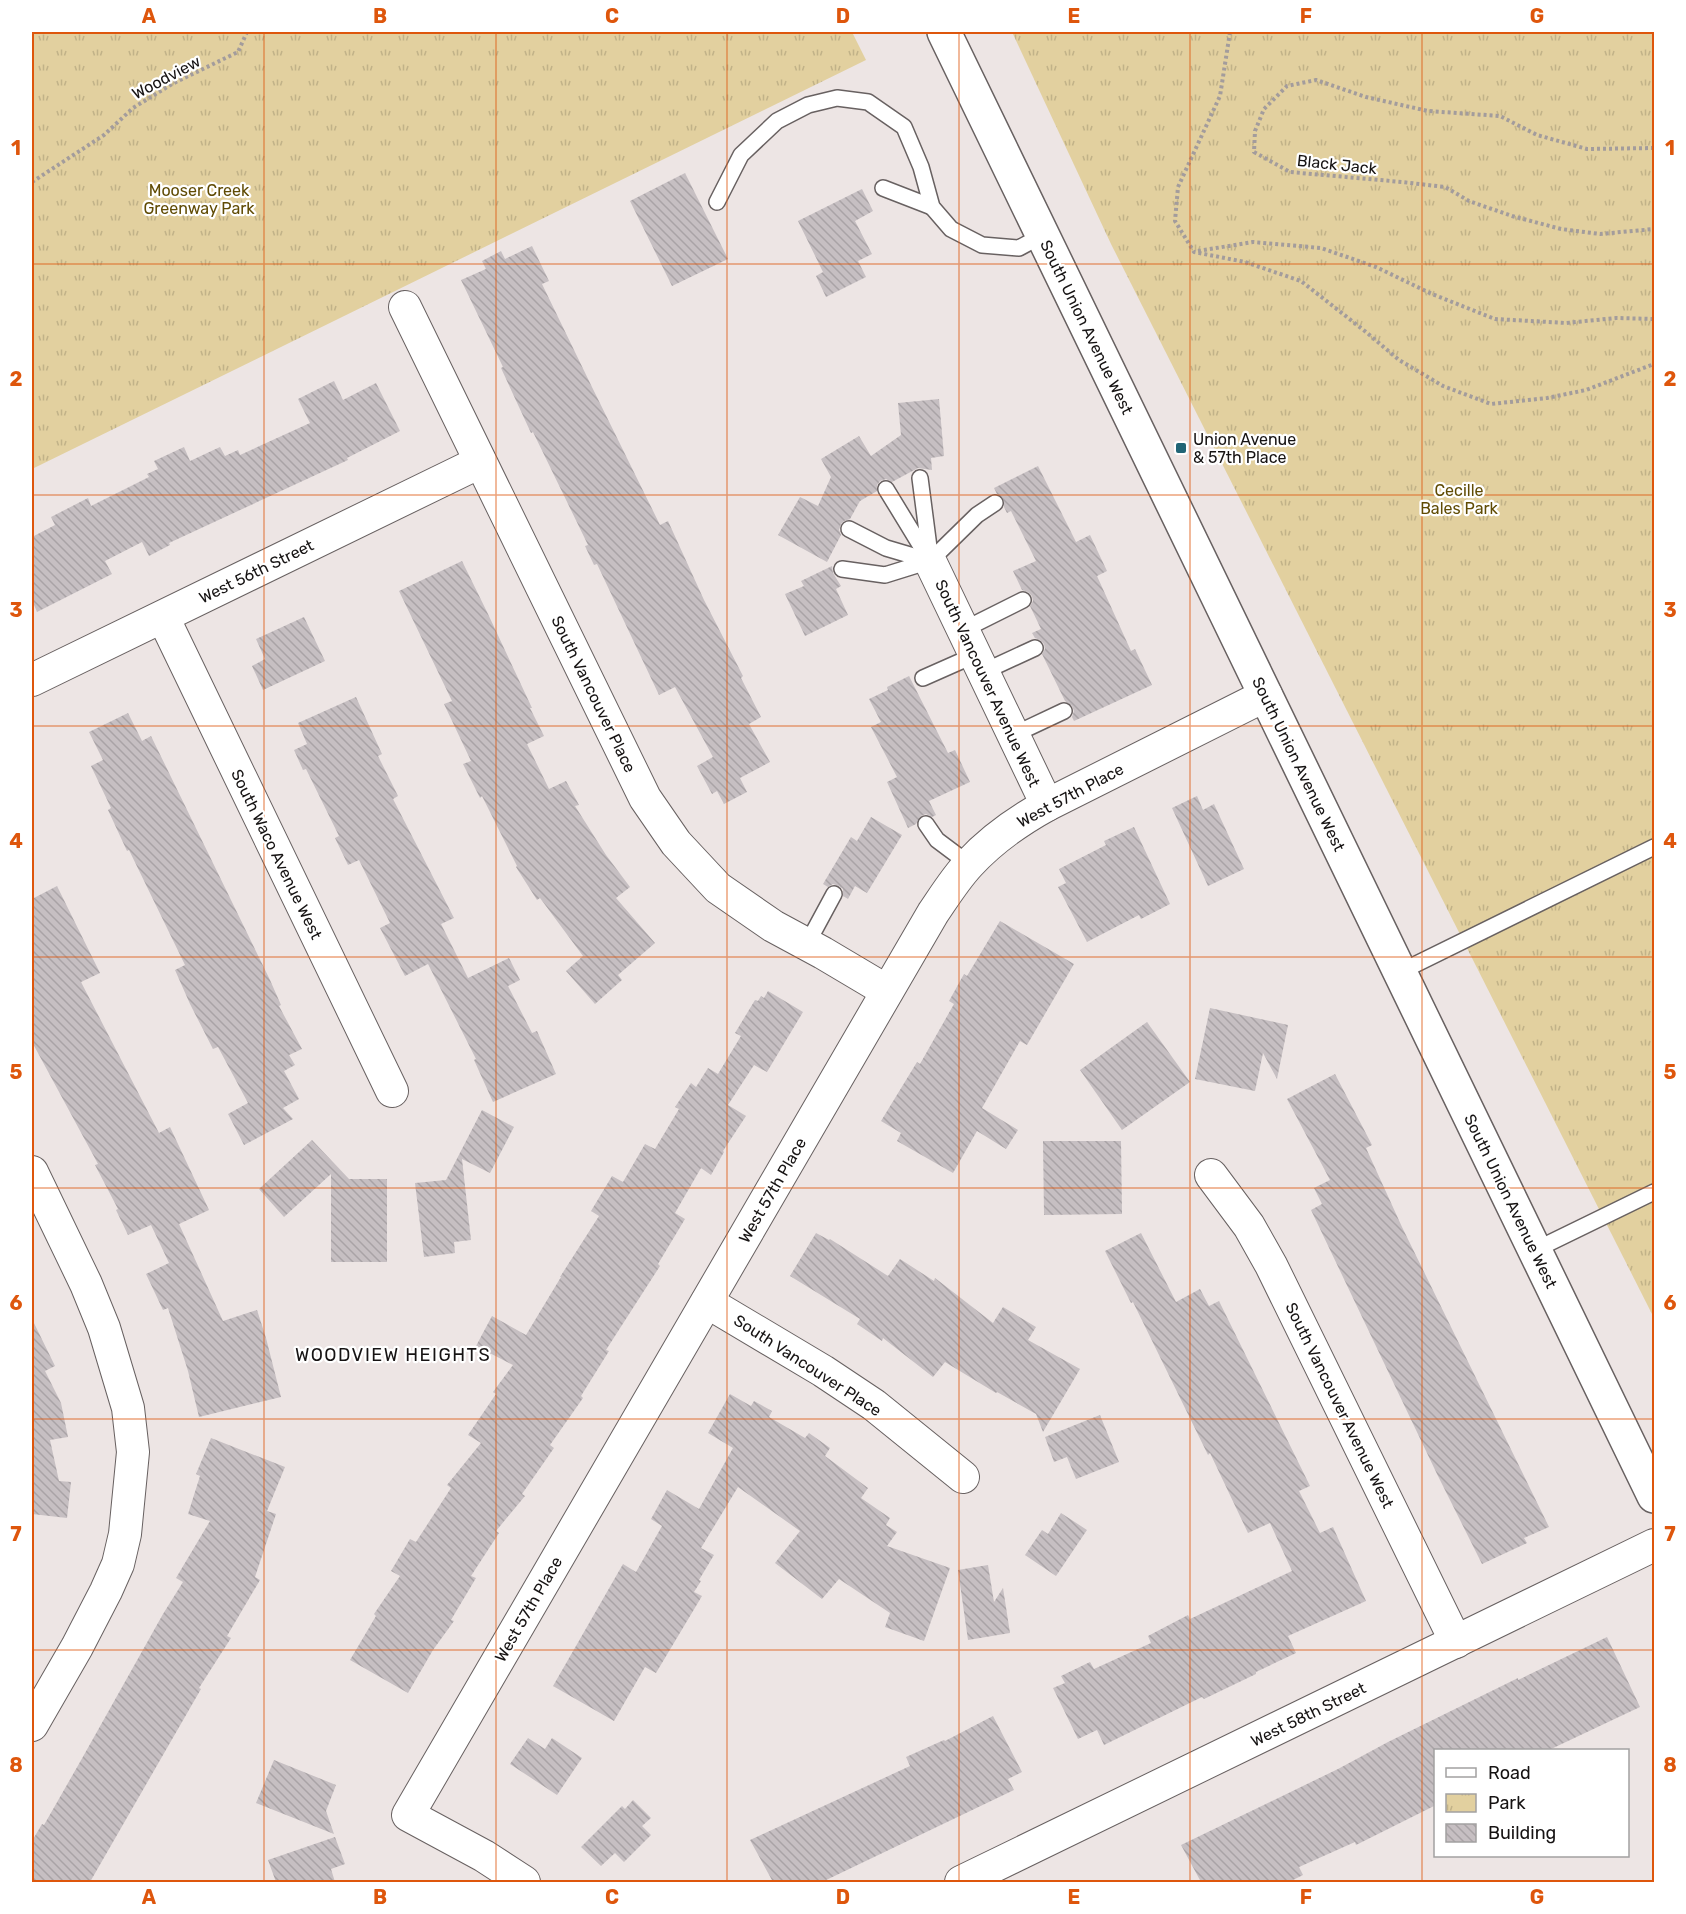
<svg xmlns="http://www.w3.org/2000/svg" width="1686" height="1914" font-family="Rubik,sans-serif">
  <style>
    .park { fill: url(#park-tufts) }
    .building { fill: url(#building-back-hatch) }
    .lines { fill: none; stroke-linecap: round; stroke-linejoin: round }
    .service-casing { stroke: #686161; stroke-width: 18 }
    .minor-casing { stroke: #686161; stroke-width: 34 }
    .tertiary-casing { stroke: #686161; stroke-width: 36 }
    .path { stroke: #a39c9c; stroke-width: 4; stroke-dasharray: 3 3; stroke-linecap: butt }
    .service { stroke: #fff; stroke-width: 15 }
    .minor { stroke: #fff; stroke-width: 32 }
    .tertiary { stroke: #fff; stroke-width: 33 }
    .grid { fill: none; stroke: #de560c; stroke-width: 1.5; stroke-opacity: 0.55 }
    .poi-dot { fill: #206576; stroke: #fff; stroke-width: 2 }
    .labels { text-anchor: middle; stroke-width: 4.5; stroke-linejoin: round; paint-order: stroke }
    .street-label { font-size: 16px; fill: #161313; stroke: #fff }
    .park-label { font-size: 16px; fill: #604b04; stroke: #fff }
    .poi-label { font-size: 16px; fill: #161313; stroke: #fff; text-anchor: start }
    .neighbourhood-label { font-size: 18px; letter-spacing: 1.5px; fill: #161313; stroke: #fff }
    .neatline { fill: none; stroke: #de560c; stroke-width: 2 }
    .grid-label { font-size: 20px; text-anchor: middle; font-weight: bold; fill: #de560c }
  </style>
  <defs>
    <pattern id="park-tufts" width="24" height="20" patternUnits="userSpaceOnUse" patternTransform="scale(1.5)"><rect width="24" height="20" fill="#e2d09f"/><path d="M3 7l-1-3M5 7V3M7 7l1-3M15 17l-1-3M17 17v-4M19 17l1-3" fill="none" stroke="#c1b288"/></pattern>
    <pattern id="building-back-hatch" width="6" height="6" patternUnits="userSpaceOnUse" patternTransform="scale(1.5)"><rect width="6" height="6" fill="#c6bfc2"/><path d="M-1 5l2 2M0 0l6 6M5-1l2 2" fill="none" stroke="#a9a3a6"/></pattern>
  </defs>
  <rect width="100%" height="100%" fill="#ede5e4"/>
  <!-- park -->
  <g class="park">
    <polygon points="32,32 852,32 866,60 32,469"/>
    <polygon points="1012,32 1654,32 1654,1318 1111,244"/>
  </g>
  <!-- building -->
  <g class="building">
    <polygon points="685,173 728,259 672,286 630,201"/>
    <polygon points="862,189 873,211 855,221 872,254 858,261 866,277 826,297 816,276 823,272 798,221"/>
    <polygon points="532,246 549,281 542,284 590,383 660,525 668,521 704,600 743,676 741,678 761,717 749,724 770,762 740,778 747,792 724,804 717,791 712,794 697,766 713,757 675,687 659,695 597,564 594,565 585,546 588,545 533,432 531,433 501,368 503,367 461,280 486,269 482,261 501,251 505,259"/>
    <polygon points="334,381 343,400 376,383 400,431 347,458 348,460 169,543 170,545 149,556 142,542 105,561 112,574 37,612 32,600 32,537 55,525 51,517 88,498 91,506 149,477 147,474 158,469 154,461 184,447 190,461 220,447 225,456 238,450 240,455 310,423 298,399"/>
    <polygon points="939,399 944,456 931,458 932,470 918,468 892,482 886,479 880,481 877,485 877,491 860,501 850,519 844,521 841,524 839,530 841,535 827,562 778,535 800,497 818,506 831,477 821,459 859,436 871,456 901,435 898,403"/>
    <polygon points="1038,466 1076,542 1090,535 1107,571 1097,576 1131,651 1135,649 1152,685 1074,721 1072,717 1074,711 1072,706 1065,701 1042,654 1045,649 1044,644 1040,640 1035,638 1032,633 1041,629 1030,606 1033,601 1032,596 1028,592 1022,590 1013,571 1036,561 1011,511 1007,513 1004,507 1003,498 997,494 994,488"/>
    <polygon points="462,561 488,614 532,708 530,708 544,736 527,744 549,789 566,781 579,805 575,806 606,855 630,887 616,898 655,943 618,975 622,980 595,1004 566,971 583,956 540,898 537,900 516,867 517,866 482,796 480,798 463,764 471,761 444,704 452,701 399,591"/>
    <polygon points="832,566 833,573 841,586 836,589 848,615 805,636 785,594 804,586 801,581"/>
    <polygon points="304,617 325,661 263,690 252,666 265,659 256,639"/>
    <polygon points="909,676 948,753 955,750 970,782 929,801 936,815 932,817 926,814 921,816 916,824 908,828 887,782 897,777 871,727 881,722 869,699 888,690 887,687"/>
    <polygon points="356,697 382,754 378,756 398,796 393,799 454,918 441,924 468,978 509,958 520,980 508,986 532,1033 537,1031 556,1074 493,1102 474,1060 476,1059 428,964 405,976 380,928 390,923 359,860 348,865 335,838 339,836 306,769 303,770 294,750 307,744 298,723"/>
    <polygon points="128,713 142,741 151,736 270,980 281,1005 279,1006 302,1049 289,1055 295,1065 284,1071 299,1099 283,1108 293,1119 244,1145 228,1114 248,1103 218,1047 213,1049 190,1004 175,970 185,965 129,850 127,851 108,810 111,808 91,766 103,760 89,732"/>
    <polygon points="1197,796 1203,810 1214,804 1244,869 1208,886 1172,808"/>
    <polygon points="871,817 902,835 867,893 855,886 848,899 843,896 843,889 839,886 833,884 828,887 823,884 851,837 857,841"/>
    <polygon points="1134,827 1170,904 1141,919 1139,915 1087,942 1058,887 1066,883 1059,869 1106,845 1104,841"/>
    <polygon points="57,886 100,973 81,982 159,1133 170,1127 209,1210 179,1224 223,1321 257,1310 266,1338 281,1397 199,1417 188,1371 168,1308 163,1310 146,1274 169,1263 151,1225 128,1235 116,1210 118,1209 95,1165 98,1164 32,1042 32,899"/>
    <polygon points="1000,921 1074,964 1027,1045 1020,1041 982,1108 1018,1130 1006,1149 977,1131 953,1173 897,1141 901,1133 881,1121 917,1062 920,1064 954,1004 949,1001 964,974 967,976"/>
    <polygon points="768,991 803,1012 767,1072 754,1065 728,1105 746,1116 723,1151 724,1152 711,1175 701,1168 675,1213 685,1219 658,1264 660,1266 606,1350 609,1351 581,1396 583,1398 550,1445 554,1448 522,1494 525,1496 496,1531 499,1533 471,1576 476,1578 451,1620 454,1621 433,1650 408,1693 350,1660 376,1616 374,1614 400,1576 391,1571 410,1539 416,1542 451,1488 447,1485 481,1443 468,1435 496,1394 493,1392 513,1365 476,1346 492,1316 526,1335 561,1277 560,1277 599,1216 591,1211 612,1176 623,1182 645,1144 655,1149 679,1109 675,1107 691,1083 696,1087 708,1068 718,1074 741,1036 735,1033 755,1000 758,1001 761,996 764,998"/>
    <polygon points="1210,1008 1288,1025 1277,1079 1263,1053 1255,1091 1195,1079"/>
    <polygon points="1147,1022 1190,1082 1122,1130 1080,1070"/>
    <polygon points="1335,1074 1372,1145 1366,1148 1402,1227 1549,1527 1524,1538 1527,1543 1482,1564 1437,1474 1311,1210 1322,1204 1314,1188 1330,1180 1287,1099"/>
    <polygon points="482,1110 514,1127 490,1173 462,1159 471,1240 454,1242 455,1253 424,1257 415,1183 446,1180"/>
    <polygon points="312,1140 349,1179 387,1179 387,1262 331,1262 331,1174 284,1217 259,1189"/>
    <polygon points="1043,1141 1121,1141 1122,1214 1044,1215"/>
    <polygon points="816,1233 829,1240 830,1239 888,1276 900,1259 934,1281 935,1278 993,1323 1003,1307 1036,1327 1028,1340 1080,1369 1043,1432 1036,1414 997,1392 996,1393 945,1362 933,1377 883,1338 882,1341 857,1324 860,1319 790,1276"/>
    <polygon points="1141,1233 1176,1302 1200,1289 1209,1306 1219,1301 1310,1486 1299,1491 1320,1533 1333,1527 1366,1601 1288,1636 1296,1653 1256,1672 1256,1674 1204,1699 1202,1697 1104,1745 1097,1730 1078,1739 1053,1688 1065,1683 1061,1676 1090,1662 1094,1669 1151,1643 1148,1636 1188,1615 1190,1619 1292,1571 1270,1523 1248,1533 1210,1453 1208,1455 1133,1302 1131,1303 1105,1251"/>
    <polygon points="32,1319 55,1366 45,1371 61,1403 68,1437 50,1440 59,1481 71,1482 67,1518 32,1514"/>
    <polygon points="730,1394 751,1406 754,1401 772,1411 769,1417 805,1438 809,1433 830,1448 825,1456 868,1488 861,1498 890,1518 886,1525 897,1532 887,1546 950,1568 924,1641 885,1627 890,1613 839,1579 822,1599 775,1563 800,1531 738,1487 701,1548 714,1555 699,1580 701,1581 694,1592 702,1596 656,1673 645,1667 614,1721 553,1686 623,1564 636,1572 662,1526 651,1519 667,1490 699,1509 733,1448 708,1433"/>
    <polygon points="1100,1415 1119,1462 1076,1479 1067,1457 1054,1462 1045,1437"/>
    <polygon points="211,1438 285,1467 267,1511 276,1514 255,1577 260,1580 227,1636 231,1638 199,1688 201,1689 90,1882 32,1882 32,1841 42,1824 44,1825 80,1762 163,1614 183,1582 176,1578 210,1521 188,1514 200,1476 196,1474"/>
    <polygon points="1061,1513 1087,1530 1056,1576 1025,1555 1042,1530 1048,1534"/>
    <polygon points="988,1565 994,1602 1003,1588 1010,1633 968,1640 958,1570"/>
    <polygon points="1607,1637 1640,1707 1549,1750 1436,1750 1436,1805 1356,1845 1355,1842 1299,1867 1303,1875 1289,1882 1201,1882 1181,1845 1338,1769 1388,1742 1518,1678 1518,1680"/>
    <polygon points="993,1716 1022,1772 1008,1779 1014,1790 822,1882 773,1882 750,1840 910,1766 906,1757 944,1740 945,1741"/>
    <polygon points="528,1738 545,1749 552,1738 582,1758 557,1795 510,1764"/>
    <polygon points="274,1760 336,1785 326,1811 334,1834 256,1803"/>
    <polygon points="633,1800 651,1818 642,1826 651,1835 624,1862 615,1853 601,1866 581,1847 622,1806 625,1809"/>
    <polygon points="335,1837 345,1864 331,1869 335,1882 276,1882 268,1860"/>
  </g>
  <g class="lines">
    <!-- service casing -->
    <g class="service-casing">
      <g id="service">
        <polyline points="883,188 932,207"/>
        <polyline points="717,202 741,155 777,121 808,105 837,98 868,102 904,127 921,167 932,207 951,229 982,245 1019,248 1043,235"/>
        <polyline points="920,478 930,555"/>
        <polyline points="886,489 930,561"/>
        <polyline points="849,529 886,548 930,561"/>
        <polyline points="842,569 885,575 930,561 977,515 995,503"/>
        <polyline points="963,630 1023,600"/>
        <polyline points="983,672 1035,648"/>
        <polyline points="923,678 975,655"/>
        <polyline points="1013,735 1064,711"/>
        <polyline points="926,824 937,840 969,864"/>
        <polyline points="807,944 834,894"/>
        <polyline points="1400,972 1654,847"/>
        <polyline points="1535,1250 1654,1192"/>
      </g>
    </g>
    <!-- minor casing -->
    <g class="minor-casing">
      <g id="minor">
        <polyline points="405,307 645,798 676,843 718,888 773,926 823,953 887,991"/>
        <polyline points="930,561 1047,805"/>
        <polyline points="163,617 392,1091"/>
        <polyline points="32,680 480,462"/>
        <polyline points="32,1172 86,1284 104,1328 128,1408 133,1452 125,1534 118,1564 106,1591 77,1647 32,1725"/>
        <polyline points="1211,1175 1249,1226 1271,1265 1456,1642"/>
        <polyline points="707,1302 823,1371 874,1405 963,1477"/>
        <path d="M524,1882L484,1856L408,1815L933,913C944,897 955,879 969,864C991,840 1018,821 1047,805L1266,695"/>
        <polyline points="961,1882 1654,1545"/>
      </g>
    </g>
    <!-- tertiary casing -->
    <g class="tertiary-casing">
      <polyline id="tertiary" points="944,32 1654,1496"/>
    </g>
    <!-- path -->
    <g class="path">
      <polyline points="1230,32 1220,96 1178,187 1175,221 1194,252 1245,262 1301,281 1366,332 1399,360 1443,386 1491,404 1547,398 1586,390 1654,364"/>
      <polyline points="1654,148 1587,149 1537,135 1500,116 1428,111 1366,97 1316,80 1287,86 1264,109 1255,131 1254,152 1290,172 1402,182 1445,187 1469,201 1512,216 1561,229 1600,234 1654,229"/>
      <polyline points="32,182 104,135 133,108 172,84 238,52 247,32"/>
      <polyline points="1198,251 1253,242 1321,248 1376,267 1432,294 1495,319 1566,323 1616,318 1654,319"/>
    </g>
    <!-- service -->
    <use href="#service" class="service"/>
    <!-- minor -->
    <use href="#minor" class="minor"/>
    <!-- tertiary -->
    <use href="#tertiary" class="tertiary"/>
  </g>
  <!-- grid -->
  <path class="grid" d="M264,32V1882M496,32V1882M727,32V1882M959,32V1882M1190,32V1882M1422,32V1882M32,264H1654M32,495H1654M32,726H1654M32,957H1654M32,1188H1654M32,1419H1654M32,1650H1654"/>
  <!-- markers -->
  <rect class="poi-dot" x="1175" y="442" width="12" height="12" rx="3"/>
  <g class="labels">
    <!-- street labels -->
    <g class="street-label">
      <text transform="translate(166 77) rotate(-28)" y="6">Woodview</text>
      <text transform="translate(1337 164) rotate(6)" y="6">Black Jack</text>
      <text transform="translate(1087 327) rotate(64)" y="6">South Union Avenue West</text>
      <text transform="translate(256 571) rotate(-26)" y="6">West 56th Street</text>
      <text transform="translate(988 683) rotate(65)" y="6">South Vancouver Avenue West</text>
      <text transform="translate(594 694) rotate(64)" y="6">South Vancouver Place</text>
      <text transform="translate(1299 764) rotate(64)" y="6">South Union Avenue West</text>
      <text transform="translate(1070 795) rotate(-28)" y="6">West 57th Place</text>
      <text transform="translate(277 854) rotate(64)" y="6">South Waco Avenue West</text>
      <text transform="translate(772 1190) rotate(-60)" y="6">West 57th Place</text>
      <text transform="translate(1511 1201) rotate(64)" y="6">South Union Avenue West</text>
      <text transform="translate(808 1365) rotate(33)" y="6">South Vancouver Place</text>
      <text transform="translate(1340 1405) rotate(64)" y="6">South Vancouver Avenue West</text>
      <text transform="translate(528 1609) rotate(-60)" y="6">West 57th Place</text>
      <text transform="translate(1308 1714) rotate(-26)" y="6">West 58th Street</text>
    </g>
    <!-- park labels -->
    <g class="park-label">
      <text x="199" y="196">Mooser Creek<tspan x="199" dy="18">Greenway Park</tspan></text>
      <text x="1459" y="496">Cecille<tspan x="1459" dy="18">Bales Park</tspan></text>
    </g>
    <!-- poi labels -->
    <g class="poi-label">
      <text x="1193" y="445">Union Avenue<tspan x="1193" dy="18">&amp; 57th Place</tspan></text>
    </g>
    <!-- neighbourhood labels -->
    <g class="neighbourhood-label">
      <text x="393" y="1361">WOODVIEW HEIGHTS</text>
    </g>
  </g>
  <!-- border -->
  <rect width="1686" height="1914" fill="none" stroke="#ffffff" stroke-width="66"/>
  <!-- legend -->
  <rect x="1434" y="1749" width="195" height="108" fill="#ffffff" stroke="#a2a1a1" stroke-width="1.5"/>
  <rect x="1446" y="1768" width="30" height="9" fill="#ffffff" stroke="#a2a1a1" stroke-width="1.5"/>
  <text x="1488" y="1779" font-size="18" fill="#161313">Road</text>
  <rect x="1446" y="1794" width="30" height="18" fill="url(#park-tufts)" stroke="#a2a1a1" stroke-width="1.5"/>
  <text x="1488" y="1809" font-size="18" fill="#161313">Park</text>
  <rect x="1446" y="1824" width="30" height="18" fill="url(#building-back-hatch)" stroke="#a2a1a1" stroke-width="1.5"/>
  <text x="1488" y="1839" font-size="18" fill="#161313">Building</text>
  <rect x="33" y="33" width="1620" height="1848" class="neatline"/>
  <g class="grid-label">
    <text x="149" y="23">A</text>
    <text x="380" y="23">B</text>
    <text x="612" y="23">C</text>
    <text x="843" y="23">D</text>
    <text x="1074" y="23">E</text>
    <text x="1306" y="23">F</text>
    <text x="1537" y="23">G</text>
    <text x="16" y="155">1</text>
    <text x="1670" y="155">1</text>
    <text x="16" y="386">2</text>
    <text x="1670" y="386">2</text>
    <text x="16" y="617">3</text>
    <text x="1670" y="617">3</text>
    <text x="16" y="848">4</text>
    <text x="1670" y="848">4</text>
    <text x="16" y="1079">5</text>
    <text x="1670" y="1079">5</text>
    <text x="16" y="1310">6</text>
    <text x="1670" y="1310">6</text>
    <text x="16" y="1541">7</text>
    <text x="1670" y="1541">7</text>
    <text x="16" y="1772">8</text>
    <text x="1670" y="1772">8</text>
    <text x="149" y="1904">A</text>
    <text x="380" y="1904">B</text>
    <text x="612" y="1904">C</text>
    <text x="843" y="1904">D</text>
    <text x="1074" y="1904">E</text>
    <text x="1306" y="1904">F</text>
    <text x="1537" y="1904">G</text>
  </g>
</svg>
